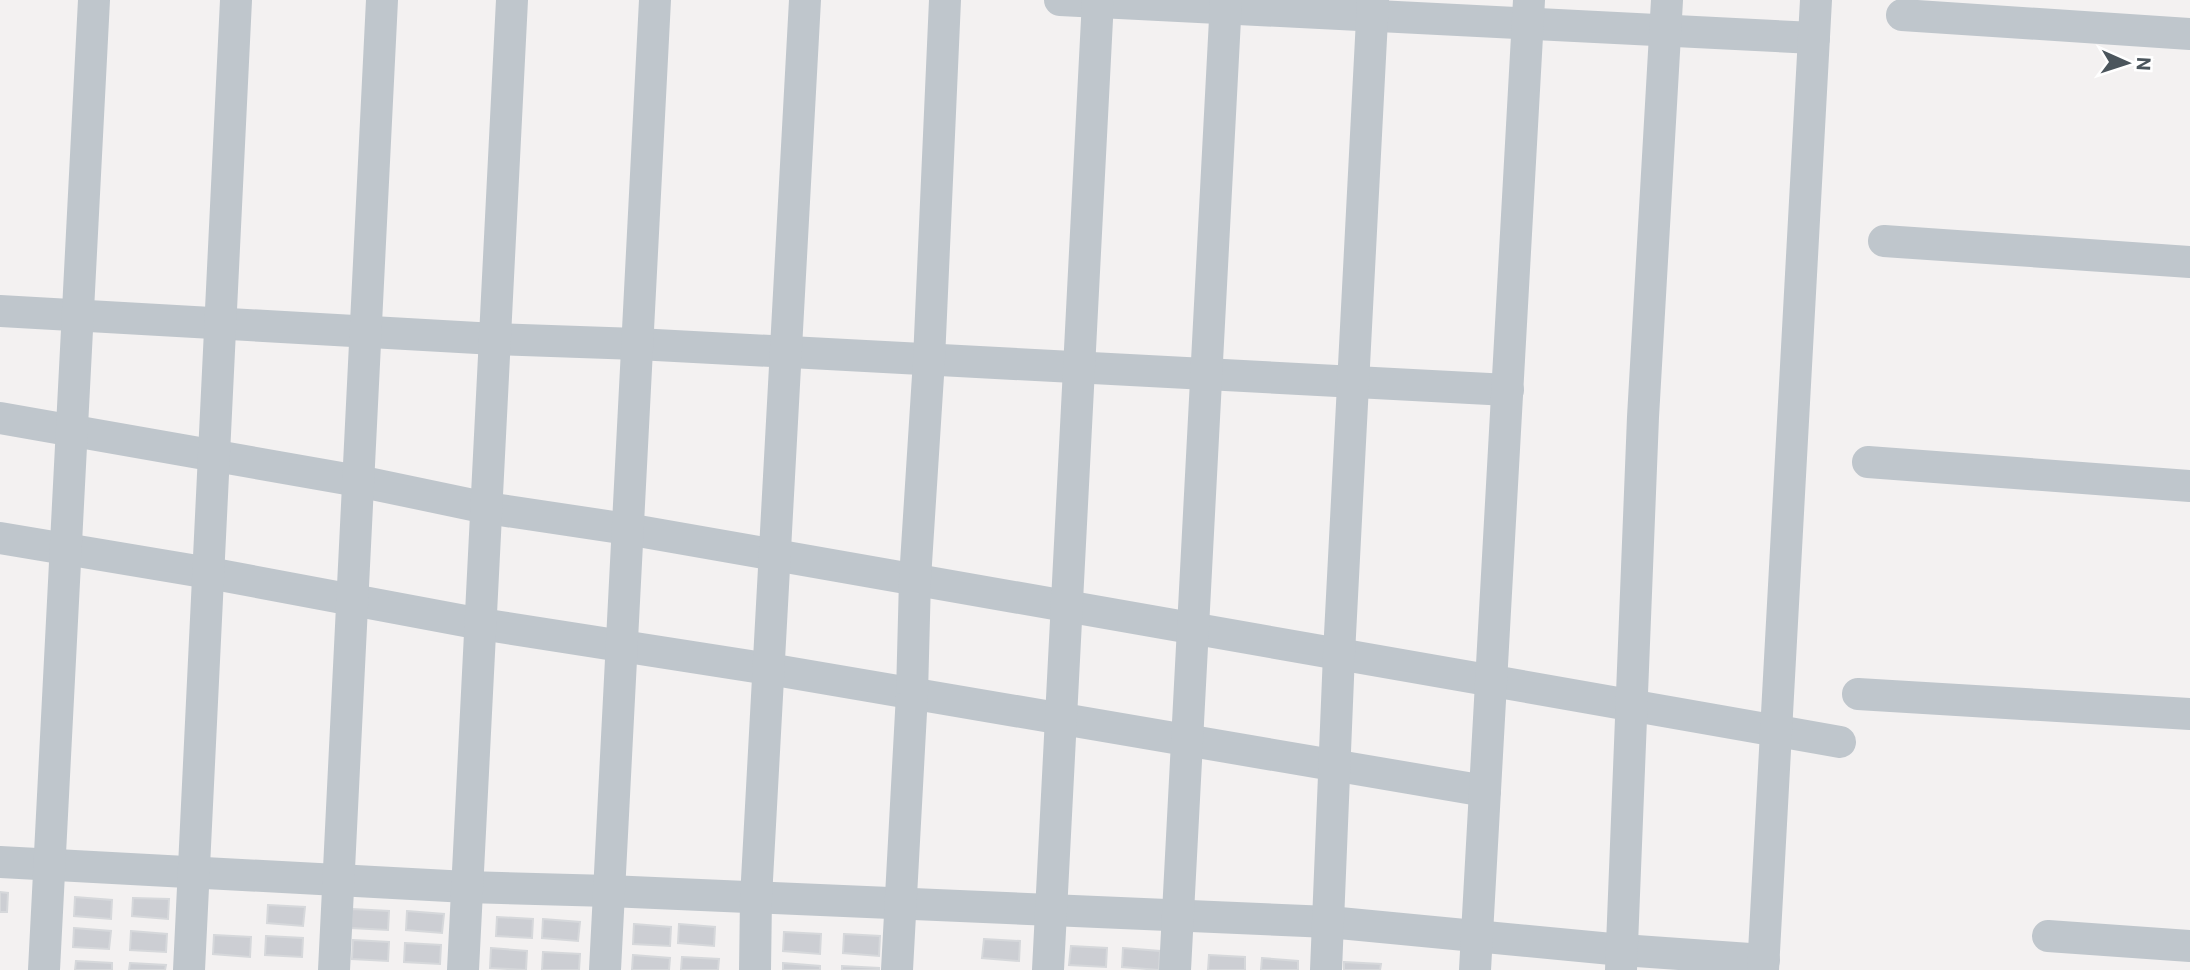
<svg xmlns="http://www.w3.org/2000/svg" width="2190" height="970" font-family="Roboto,sans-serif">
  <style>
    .building { fill: #ccced3; stroke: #d6d8db; stroke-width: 2 }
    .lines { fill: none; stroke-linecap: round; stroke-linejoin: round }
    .street { stroke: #bfc6cc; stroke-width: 32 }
  </style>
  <rect width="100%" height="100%" fill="#f3f1f1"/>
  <!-- building -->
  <g class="building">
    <polygon points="0,892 8,893 7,912 0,912"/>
    <polygon points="75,897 112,900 111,919 74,916"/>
    <polygon points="133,898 169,899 168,919 132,916"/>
    <polygon points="268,905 305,907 303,926 267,923"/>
    <polygon points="352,909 389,911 388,930 351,928"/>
    <polygon points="407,911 444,914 442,933 406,930"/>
    <polygon points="497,917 533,919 532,938 496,936"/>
    <polygon points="543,919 580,922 578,941 542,938"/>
    <polygon points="634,924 671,927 670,946 633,944"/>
    <polygon points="679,924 715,927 714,946 678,943"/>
    <polygon points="74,928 111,931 109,949 73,947"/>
    <polygon points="131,931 167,934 166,952 130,950"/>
    <polygon points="784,932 821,934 820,954 783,951"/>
    <polygon points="844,934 880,936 879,956 843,953"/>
    <polygon points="214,935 251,937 250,957 213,954"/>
    <polygon points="266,936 303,938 302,957 265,955"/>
    <polygon points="984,939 1020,941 1019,961 982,958"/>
    <polygon points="353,940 389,942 388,961 352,959"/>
    <polygon points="405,943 441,945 440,964 404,962"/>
    <polygon points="1071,946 1107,948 1106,967 1069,965"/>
    <polygon points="491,948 527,951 526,970 490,968"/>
    <polygon points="1123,948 1160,951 1159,970 1122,967"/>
    <polygon points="543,952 580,954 579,970 542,970"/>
    <polygon points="633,955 670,958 669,970 632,970"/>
    <polygon points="1209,955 1245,957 1245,970 1208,970"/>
    <polygon points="682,957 719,959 718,970 681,970"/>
    <polygon points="1262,958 1298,961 1298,970 1261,970"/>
    <polygon points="76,961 112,963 112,970 75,970"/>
    <polygon points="1344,962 1381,964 1380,970 1344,970"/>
    <polygon points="130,963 166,965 165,970 129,970"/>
    <polygon points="783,963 820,966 820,970 783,970"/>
    <polygon points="842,966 879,968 879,970 842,970"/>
  </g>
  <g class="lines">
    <!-- street -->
    <g class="street">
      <polyline points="1060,0 1814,38"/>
      <polyline points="1902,15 2190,34"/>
      <polyline points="1884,241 2190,262"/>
      <polyline points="0,311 495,339 637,344 1508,390"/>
      <polyline points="0,418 358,481 487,508 627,529 1840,742"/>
      <polyline points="1868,462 2190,486"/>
      <polyline points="0,538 209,573 481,624 769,669 1485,791"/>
      <polyline points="1858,694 2190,714"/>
      <polyline points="0,862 467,887 609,891 1329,922 1622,950 1764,960"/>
      <polyline points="2048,936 2190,946"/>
      <polyline points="44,970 94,0"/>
      <polyline points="189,970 236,0"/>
      <polyline points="334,970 382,0"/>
      <polyline points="463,970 512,0"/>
      <polyline points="605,970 655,0"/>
      <polyline points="755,970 756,898 805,0"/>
      <polyline points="897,970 912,694 915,579 929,360 945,0"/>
      <polyline points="1048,970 1098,0"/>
      <polyline points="1175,970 1226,0"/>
      <polyline points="1326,970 1339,654 1373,0"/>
      <polyline points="1475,970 1529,0"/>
      <polyline points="1621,970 1643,417 1667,0"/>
      <polyline points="1763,970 1816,0"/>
    </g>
  </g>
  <!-- north arrow -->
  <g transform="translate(2127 63) rotate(93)" stroke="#ffffff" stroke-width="5" paint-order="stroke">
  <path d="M0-5L12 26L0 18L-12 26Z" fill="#4b555c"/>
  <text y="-10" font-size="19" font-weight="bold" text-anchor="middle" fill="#4b555c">N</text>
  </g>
</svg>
